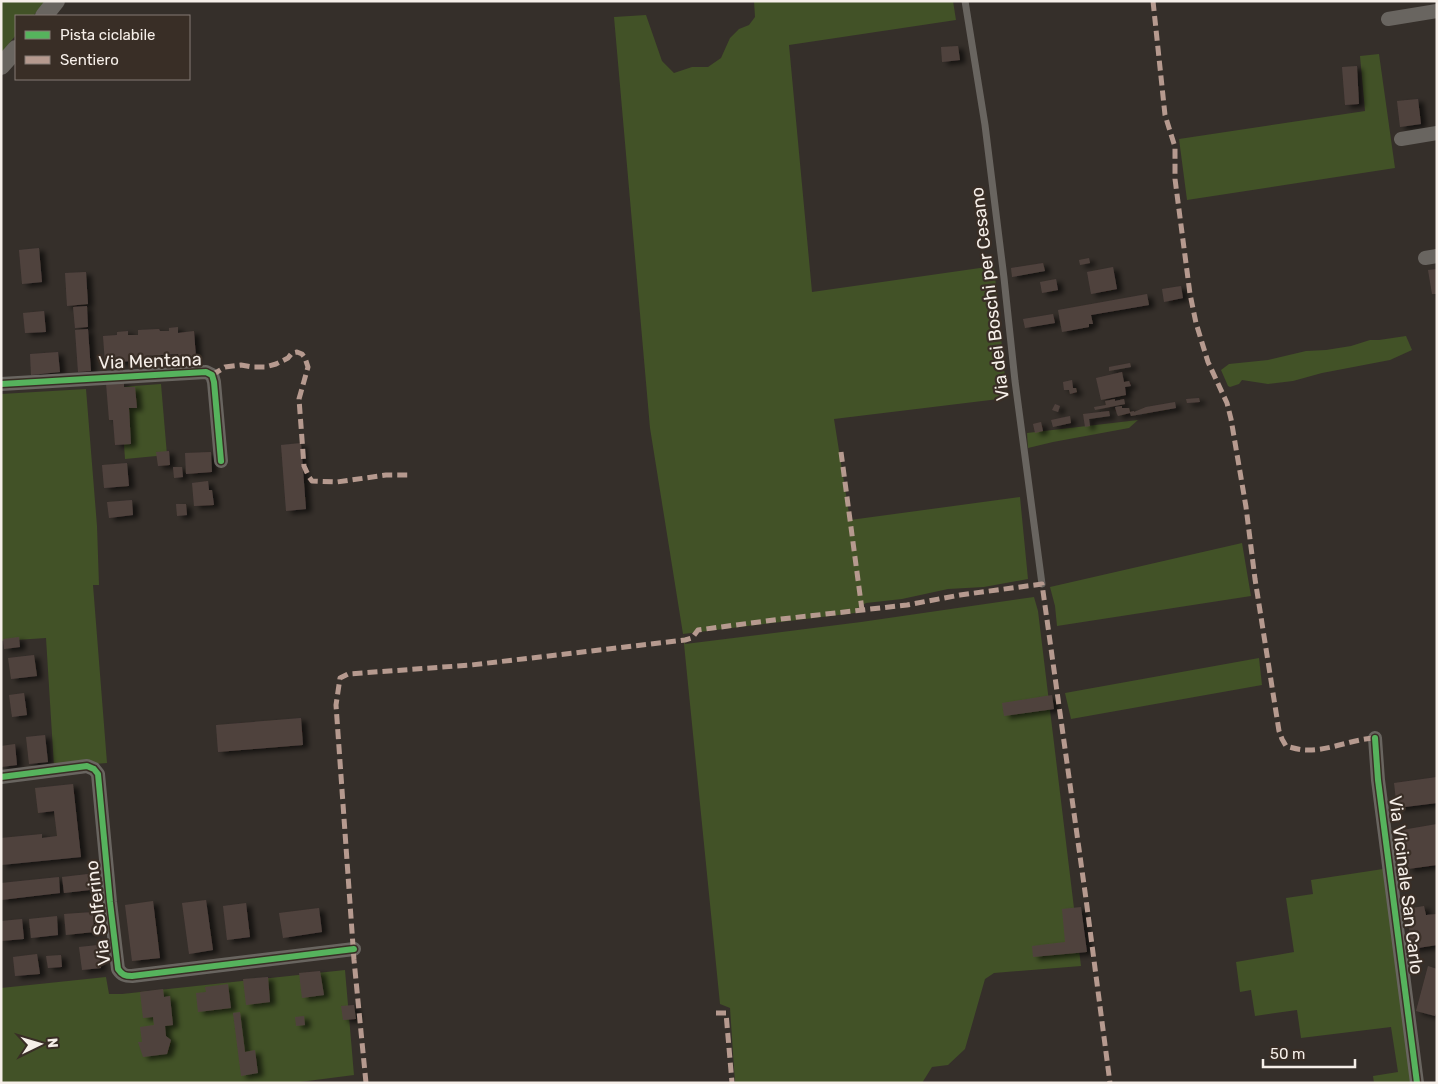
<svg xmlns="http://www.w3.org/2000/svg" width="1438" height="1084" font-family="Rubik,sans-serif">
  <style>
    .green { fill: #425227 }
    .building { fill: #50423e; filter: url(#shadow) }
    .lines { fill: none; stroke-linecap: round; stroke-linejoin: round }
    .service { stroke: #696560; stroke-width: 7 }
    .minor { stroke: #696560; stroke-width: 14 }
    .tertiary { stroke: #696560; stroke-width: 18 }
    .quiet { stroke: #b69a8f; stroke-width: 5; stroke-dasharray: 10 5; stroke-linecap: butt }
    .cycleway-casing { stroke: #392e26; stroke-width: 9 }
    .cycleway { stroke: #56b35d; stroke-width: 6 }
    .labels { text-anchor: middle; stroke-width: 4.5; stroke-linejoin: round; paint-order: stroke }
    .street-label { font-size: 18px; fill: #f6efe9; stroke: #392e26 }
  </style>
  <defs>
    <filter id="shadow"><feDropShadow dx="5.5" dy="3" stdDeviation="2.5" flood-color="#0009"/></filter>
  </defs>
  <rect width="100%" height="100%" fill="#352f2a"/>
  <!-- green -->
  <g class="green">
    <polygon points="1,1 46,1 33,16 16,16 16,35 1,53"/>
    <polygon points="754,1 953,1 956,20 789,45 812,292 994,266 1007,398 834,419 850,520 1020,497 1028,579 984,587 948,589 902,599 866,603 856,609 855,613 683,634 685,644 861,622 1034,597 1038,611 1081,966 994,973 985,979 965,1049 948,1065 932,1067 922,1083 735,1083 730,1008 720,1004 683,634 650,428 614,17 646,15 662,61 674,73 692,67 708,67 721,58 730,38 739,29 749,25 755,17"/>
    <polygon points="1379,54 1395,168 1187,200 1179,139 1365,111 1360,56"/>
    <polygon points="1406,336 1412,350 1390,360 1322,373 1293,381 1268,384 1242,380 1239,384 1230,387 1228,386 1221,370 1229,364 1268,360 1306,351 1326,350 1351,346 1370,340 1379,340"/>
    <polygon points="161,384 167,455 125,459 120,387"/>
    <polygon points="86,389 97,526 99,585 93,585 107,763 54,767 46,638 1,641 1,394"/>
    <polygon points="1138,420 1129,428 1053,442 1028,448 1027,433"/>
    <polygon points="1242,543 1251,596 1057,626 1055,606 1050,587"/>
    <polygon points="1259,658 1262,685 1071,719 1065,693"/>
    <polygon points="1383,869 1412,1083 1374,1083 1373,1076 1398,1072 1391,1027 1301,1038 1297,1010 1255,1016 1251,990 1240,992 1236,962 1294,952 1286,898 1313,894 1311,880"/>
    <polygon points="345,970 354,1075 292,1083 1,1083 1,988 106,977 109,994 122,994"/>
  </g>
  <!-- building -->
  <g class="building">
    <polygon points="958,46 960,60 942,62 941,47"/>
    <polygon points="1357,66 1359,104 1345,105 1342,67"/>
    <polygon points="1418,99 1421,124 1400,127 1397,101"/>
    <polygon points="39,248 42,282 22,284 19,250"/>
    <polygon points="1089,258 1090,263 1080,265 1079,260"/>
    <polygon points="1043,263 1045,271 1012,277 1011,268"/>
    <polygon points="1113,267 1117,289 1091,294 1087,272"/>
    <polygon points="1437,269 1437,294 1432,294 1428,270"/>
    <polygon points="86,272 88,304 67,306 65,273"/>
    <polygon points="1056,279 1058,290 1042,293 1040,282"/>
    <polygon points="1181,286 1183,298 1164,302 1162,289"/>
    <polygon points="1147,294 1149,305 1091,315 1093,324 1089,324 1089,327 1062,332 1058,310"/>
    <polygon points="87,306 88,327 75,328 73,307"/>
    <polygon points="44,311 46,332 25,333 23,313"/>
    <polygon points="1053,314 1055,323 1025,328 1023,319"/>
    <polygon points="178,327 178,333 194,331 196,357 179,358 178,354 145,356 145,360 105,363 103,336 117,335 117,332 128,331 128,335 138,335 138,330 159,329 160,331 169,331 169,328"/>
    <polygon points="88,329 91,371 78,372 75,330"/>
    <polygon points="58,352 60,372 31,375 30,354"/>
    <polygon points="1130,363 1131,367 1109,371 1109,367"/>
    <polygon points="1122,372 1124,382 1129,381 1131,386 1125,387 1126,395 1101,400 1096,378"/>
    <polygon points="1072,380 1073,388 1076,388 1077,392 1070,394 1069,390 1064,390 1063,382"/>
    <polygon points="124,382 124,387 135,387 137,408 129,408 131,444 115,445 113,420 109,420 106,383"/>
    <polygon points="1199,398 1200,402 1187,403 1186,399"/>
    <polygon points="1115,399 1115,401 1124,399 1125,404 1095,410 1094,407 1106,405 1105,401"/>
    <polygon points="1175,402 1176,408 1131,416 1130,413 1118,416 1117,414 1115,407 1122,406 1122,408 1129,408 1130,412 1134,411 1134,412 1146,407"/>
    <polygon points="1055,404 1060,406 1058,412 1052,410"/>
    <polygon points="1109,411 1110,416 1089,419 1090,426 1085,427 1083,414"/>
    <polygon points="1070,416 1071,423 1053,427 1051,420"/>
    <polygon points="1041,422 1043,431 1035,433 1033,424"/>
    <polygon points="301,443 306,509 286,511 281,445"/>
    <polygon points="169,451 170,465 158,466 156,452"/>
    <polygon points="211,452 212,472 186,474 185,453"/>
    <polygon points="127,463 129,486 104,488 102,465"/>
    <polygon points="173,467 182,467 183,477 174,478"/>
    <polygon points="208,481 209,490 212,490 214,505 194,506 192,483"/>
    <polygon points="132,500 133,515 109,518 107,502"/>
    <polygon points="176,504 186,504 187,515 177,516"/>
    <polygon points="19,637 20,647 4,649 3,639"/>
    <polygon points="34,655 37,676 11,679 8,658"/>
    <polygon points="24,693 27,715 12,717 9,695"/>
    <polygon points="1052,695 1054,709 1004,716 1002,703"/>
    <polygon points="301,718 303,745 218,752 216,725"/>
    <polygon points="45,735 48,762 29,764 26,737"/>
    <polygon points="15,744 17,765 1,767 1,746"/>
    <polygon points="1437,777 1437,803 1397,808 1394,783"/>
    <polygon points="73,784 81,857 1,865 1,838 42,834 42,838 57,836 54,811 38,813 35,788"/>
    <polygon points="1437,824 1437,865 1408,869 1402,830"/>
    <polygon points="88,874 90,890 64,893 62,877"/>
    <polygon points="59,877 60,893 1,900 1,883"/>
    <polygon points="206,900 213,950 189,954 182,903"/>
    <polygon points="153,901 160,958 132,961 125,905"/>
    <polygon points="246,903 250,937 227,940 223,906"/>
    <polygon points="1424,906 1426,915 1437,914 1437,945 1412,949 1406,909"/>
    <polygon points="1081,907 1087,952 1033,957 1032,946 1065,942 1062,909"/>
    <polygon points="319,908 322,932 283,938 279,913"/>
    <polygon points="93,912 94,932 66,935 64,914"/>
    <polygon points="57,916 58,935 31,938 29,919"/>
    <polygon points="22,919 24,939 1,941 1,921"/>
    <polygon points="98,945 101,968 82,970 79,947"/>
    <polygon points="37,954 40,974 15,976 13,957"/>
    <polygon points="61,955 62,967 48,968 46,956"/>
    <polygon points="1428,966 1437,969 1437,1011 1435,1016 1416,1011"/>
    <polygon points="320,971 324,995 302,998 299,973"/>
    <polygon points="268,977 270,1002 246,1005 243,979"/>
    <polygon points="228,984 231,1008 198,1012 196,993 206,992 205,987"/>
    <polygon points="163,989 164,997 170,996 173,1025 165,1026 166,1036 171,1040 167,1054 143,1057 138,1042 142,1042 140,1027 154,1025 153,1017 143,1018 140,992"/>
    <polygon points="354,1005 356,1019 343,1020 341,1006"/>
    <polygon points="240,1012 245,1052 255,1050 258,1073 241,1076 233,1013"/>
    <polygon points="304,1016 305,1025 296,1026 295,1017"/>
  </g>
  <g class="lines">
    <!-- service -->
    <polyline class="service" points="965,1 985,125 1004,278 1015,381 1042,584"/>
    <!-- minor -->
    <g class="minor">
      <polyline points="1388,19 1437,11"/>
      <polyline points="1401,139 1437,133"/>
      <polyline points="1425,258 1437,256"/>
      <polyline points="1,384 206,372 212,375 214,382 221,461"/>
      <polyline points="1375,738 1378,780 1417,1083"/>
      <path d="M1,777L87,766L94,769L98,774L110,902L118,969C122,975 125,976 132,976L354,949"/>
    </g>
    <!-- tertiary -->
    <g class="tertiary">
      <polyline points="44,16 56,1"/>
      <polyline points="1,66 16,49"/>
    </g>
    <!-- quiet -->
    <g class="quiet">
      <path d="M1153,1L1165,115L1175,147V179L1190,294L1196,323L1208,362L1227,403L1231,419L1246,507L1255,579L1279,731L1282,739L1286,746C1293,748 1300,750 1306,750C1329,751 1352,739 1375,738"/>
      <polyline points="212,375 225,367 241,365 253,367 265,367 276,364 288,358 292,353 297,352 302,354 305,358 308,367 299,399 304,466 309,477 312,481 337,482 386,475 410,475"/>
      <polyline points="841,452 862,610"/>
      <polyline points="716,1013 726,1013 732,1083"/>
      <polyline points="366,1083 354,960 336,705 340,678 348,674 471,665 685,640 692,638 698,630 781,619 907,605 960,595 1042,584 1086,899 1110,1083"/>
    </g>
    <!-- cycleway casing -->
    <g class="cycleway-casing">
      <g id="cycleway">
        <polyline points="1,384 206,372 212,375 214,382 221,461"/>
        <polyline points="1375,738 1378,780 1417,1083"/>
        <path d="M1,777L87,766L94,769L98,774L110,902L118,969C122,975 125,976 132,976L354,949"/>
      </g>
    </g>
    <!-- cycleway -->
    <use href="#cycleway" class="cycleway"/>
  </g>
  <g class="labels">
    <!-- street labels -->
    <g class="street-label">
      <text transform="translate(990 294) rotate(-97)" y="6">Via dei Boschi per Cesano</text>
      <text transform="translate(150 361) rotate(-2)" y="6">Via Mentana</text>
      <text transform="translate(1406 885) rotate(83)" y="6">Via Vicinale San Carlo</text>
      <text transform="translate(98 913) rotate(-97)" y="6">Via Solferino</text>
    </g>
  </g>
  <!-- border -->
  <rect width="1438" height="1084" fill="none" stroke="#f6efe9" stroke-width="5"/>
  <!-- legend -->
  <rect x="15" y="15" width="175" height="65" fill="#392e26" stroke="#857b74"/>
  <rect x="25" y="31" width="25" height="8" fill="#56b35d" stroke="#857b74"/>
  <text x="60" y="40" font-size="15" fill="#f6efe9">Pista ciclabile</text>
  <rect x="25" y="56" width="25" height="8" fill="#b69a8f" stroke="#857b74"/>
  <text x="60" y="65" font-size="15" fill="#f6efe9">Sentiero</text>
  <!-- north arrow -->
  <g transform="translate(40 1044) rotate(85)" stroke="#392e26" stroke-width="4" paint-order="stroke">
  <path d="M0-4L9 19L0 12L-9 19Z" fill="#f6efe9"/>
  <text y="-8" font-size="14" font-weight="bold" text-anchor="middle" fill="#f6efe9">N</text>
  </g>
  <!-- scale -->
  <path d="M1263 1059v8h92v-8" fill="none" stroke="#f6efe9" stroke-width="2.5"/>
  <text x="1270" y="1059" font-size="15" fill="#f6efe9" stroke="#392e26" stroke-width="4" paint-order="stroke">50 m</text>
</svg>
